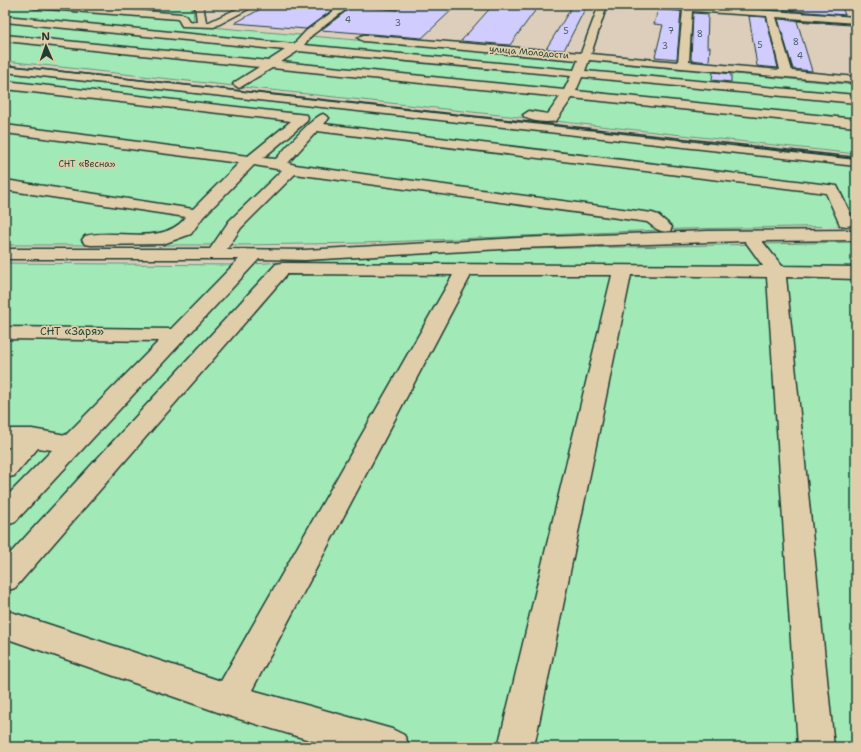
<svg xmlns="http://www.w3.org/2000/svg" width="861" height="752" font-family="'Shantell Sans',sans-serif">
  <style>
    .green { fill: #a1e9b6; stroke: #609375 }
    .building { fill: #d1ccfe; stroke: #1f3d34 }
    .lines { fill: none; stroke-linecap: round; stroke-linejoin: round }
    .minor-casing { stroke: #1f3d34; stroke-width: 3 }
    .minor { fill: #e0ceab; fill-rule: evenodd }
    .rail-far1 { stroke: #1f3d34; stroke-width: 1.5 }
    .rail { stroke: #1f3d34; stroke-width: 2 }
    .labels { text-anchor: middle; stroke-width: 3.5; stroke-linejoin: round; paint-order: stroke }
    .number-label { font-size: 9px; fill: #4c6166 }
    .far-street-label { font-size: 9px; fill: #1f3d34; stroke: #e0ceab }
    .far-park-label { font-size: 9px; fill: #26463a; stroke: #e0ceab }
    .park-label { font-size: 11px; fill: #26463a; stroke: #e0ceab }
  </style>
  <rect width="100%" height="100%" fill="#ddcebc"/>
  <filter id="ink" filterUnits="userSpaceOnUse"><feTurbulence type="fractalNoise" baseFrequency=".025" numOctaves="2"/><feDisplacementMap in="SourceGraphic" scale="8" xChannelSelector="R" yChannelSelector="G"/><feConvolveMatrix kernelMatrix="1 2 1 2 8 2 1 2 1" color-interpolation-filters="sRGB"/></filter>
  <g filter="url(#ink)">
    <!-- green -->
    <g class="green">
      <polygon points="5,5 193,5 194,24 200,26 856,85 856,154 5,61"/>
      <polygon points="5,73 856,166 856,226 683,229 365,243 244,245 5,245"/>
      <polygon points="856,242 856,747 5,747 5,263 233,265 487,250"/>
    </g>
    <!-- building -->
    <g class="building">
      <polygon points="268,5 339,5 306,29 235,23"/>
      <polygon points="397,5 457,5 422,38 321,30 353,6 397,10"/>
      <polygon points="493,5 537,8 510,45 461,41"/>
      <polygon points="573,5 587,5 564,50 546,49"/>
      <polygon points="785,5 841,5 845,15 784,10"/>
      <polygon points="658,10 681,11 677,59 655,57 663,25 654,24"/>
      <polygon points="693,13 708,14 707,47 710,47 709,62 691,60"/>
      <polygon points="749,16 766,17 778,68 757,66"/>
      <polygon points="778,19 850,24 850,25 797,21 812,71 793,69"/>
      <polygon points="713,72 731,74 731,82 712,80"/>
    </g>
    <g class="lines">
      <!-- minor casing -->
      <g class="minor-casing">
        <g id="minor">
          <polygon points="30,5 67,5 182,14 185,15 189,21 197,22 195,5 203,5 206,22 209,22 245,5 256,5 214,27 182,26 178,19 34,8"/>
          <path d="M342,5H352L312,35L304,45L574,70L578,60L363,41L358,38L363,35L581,53L599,5H607L591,54L678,62L683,10L651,8L647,5H688L856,17V23L776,17L792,71L856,77V83L589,60L585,71L856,95V103L582,77L576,91L856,119V127L572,98L556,121C548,123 527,122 523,115L529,111L548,114L560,97L272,68L239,88L233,84L235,82L259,67L5,41V35L268,61L285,50L5,22V16L294,44L306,31ZM692,11L767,16L780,70L689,62ZM298,51L571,76L564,90L281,62Z"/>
          <polygon points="5,66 856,158 856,166 5,72"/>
          <path d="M5,81L307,115L308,118L307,121L263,158L276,159C285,149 312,117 323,114L329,118L324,124L837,186L854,221L852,225L846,226L840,225L826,193L317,131L288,163L295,165L652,213L658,215L672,227L670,231C660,233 655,228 647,222L295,174L241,228L227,249L305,250L518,238L708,231L856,230V240L762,241L782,266L856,267V279L786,277L834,747H798L767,277L631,275L534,747H498L612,275H471L252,690L392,729L404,735L410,747H333L229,716L5,638V610L221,681L453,275L287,274L15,588L5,591V559L276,264L282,263L763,266L745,241L518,248L305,260L259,259L15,522L5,526V498L52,450L38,448L14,476L5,478V452L10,447H5V429H32L66,435L159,341L5,339V327L171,329L239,259H5V249H210L229,221L282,170L254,165L203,217L191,234L163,244L91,245L85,244L82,240L85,236C117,228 163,247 186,217L5,190V180L193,209L239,163L5,133V125L248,156L291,121L5,89Z"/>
        </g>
      </g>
      <!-- minor -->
      <use href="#minor" class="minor"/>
      <!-- rail-far1 -->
      <polyline class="rail-far1" points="5,65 747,147"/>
      <!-- rail -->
      <polyline class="rail" points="738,146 856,159"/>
    </g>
  </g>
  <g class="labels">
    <!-- number labels -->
    <g class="number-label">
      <text x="348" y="23">4</text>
      <text x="398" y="26">3</text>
      <text x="566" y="34">5</text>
      <text x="671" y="34">7</text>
      <text x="700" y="37">8</text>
      <text x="796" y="45">8</text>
      <text x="760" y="48">5</text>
      <text x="665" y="49">3</text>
      <text x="800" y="59">4</text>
    </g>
    <!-- far-street labels -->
    <g class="far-street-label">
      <text transform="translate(529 52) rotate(5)" y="3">улица Молодости</text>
    </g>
    <!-- far-park labels -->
    <g class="far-park-label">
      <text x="87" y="167">СНТ «Весна»</text>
    </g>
    <!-- park labels -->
    <g class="park-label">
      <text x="72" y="335">СНТ «Заря»</text>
    </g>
  </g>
  <!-- margin -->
  <rect width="861" height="752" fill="none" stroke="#e0ceab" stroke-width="20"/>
  <rect x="10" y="10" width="841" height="732" fill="none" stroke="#1f3d34" stroke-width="1.5" filter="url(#ink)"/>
  <!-- north arrow -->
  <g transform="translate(46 46) rotate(358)" stroke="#e0ceab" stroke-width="3" paint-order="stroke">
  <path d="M0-3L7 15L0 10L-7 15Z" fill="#1f3d34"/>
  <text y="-6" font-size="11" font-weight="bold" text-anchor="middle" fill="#1f3d34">N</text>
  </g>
</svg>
